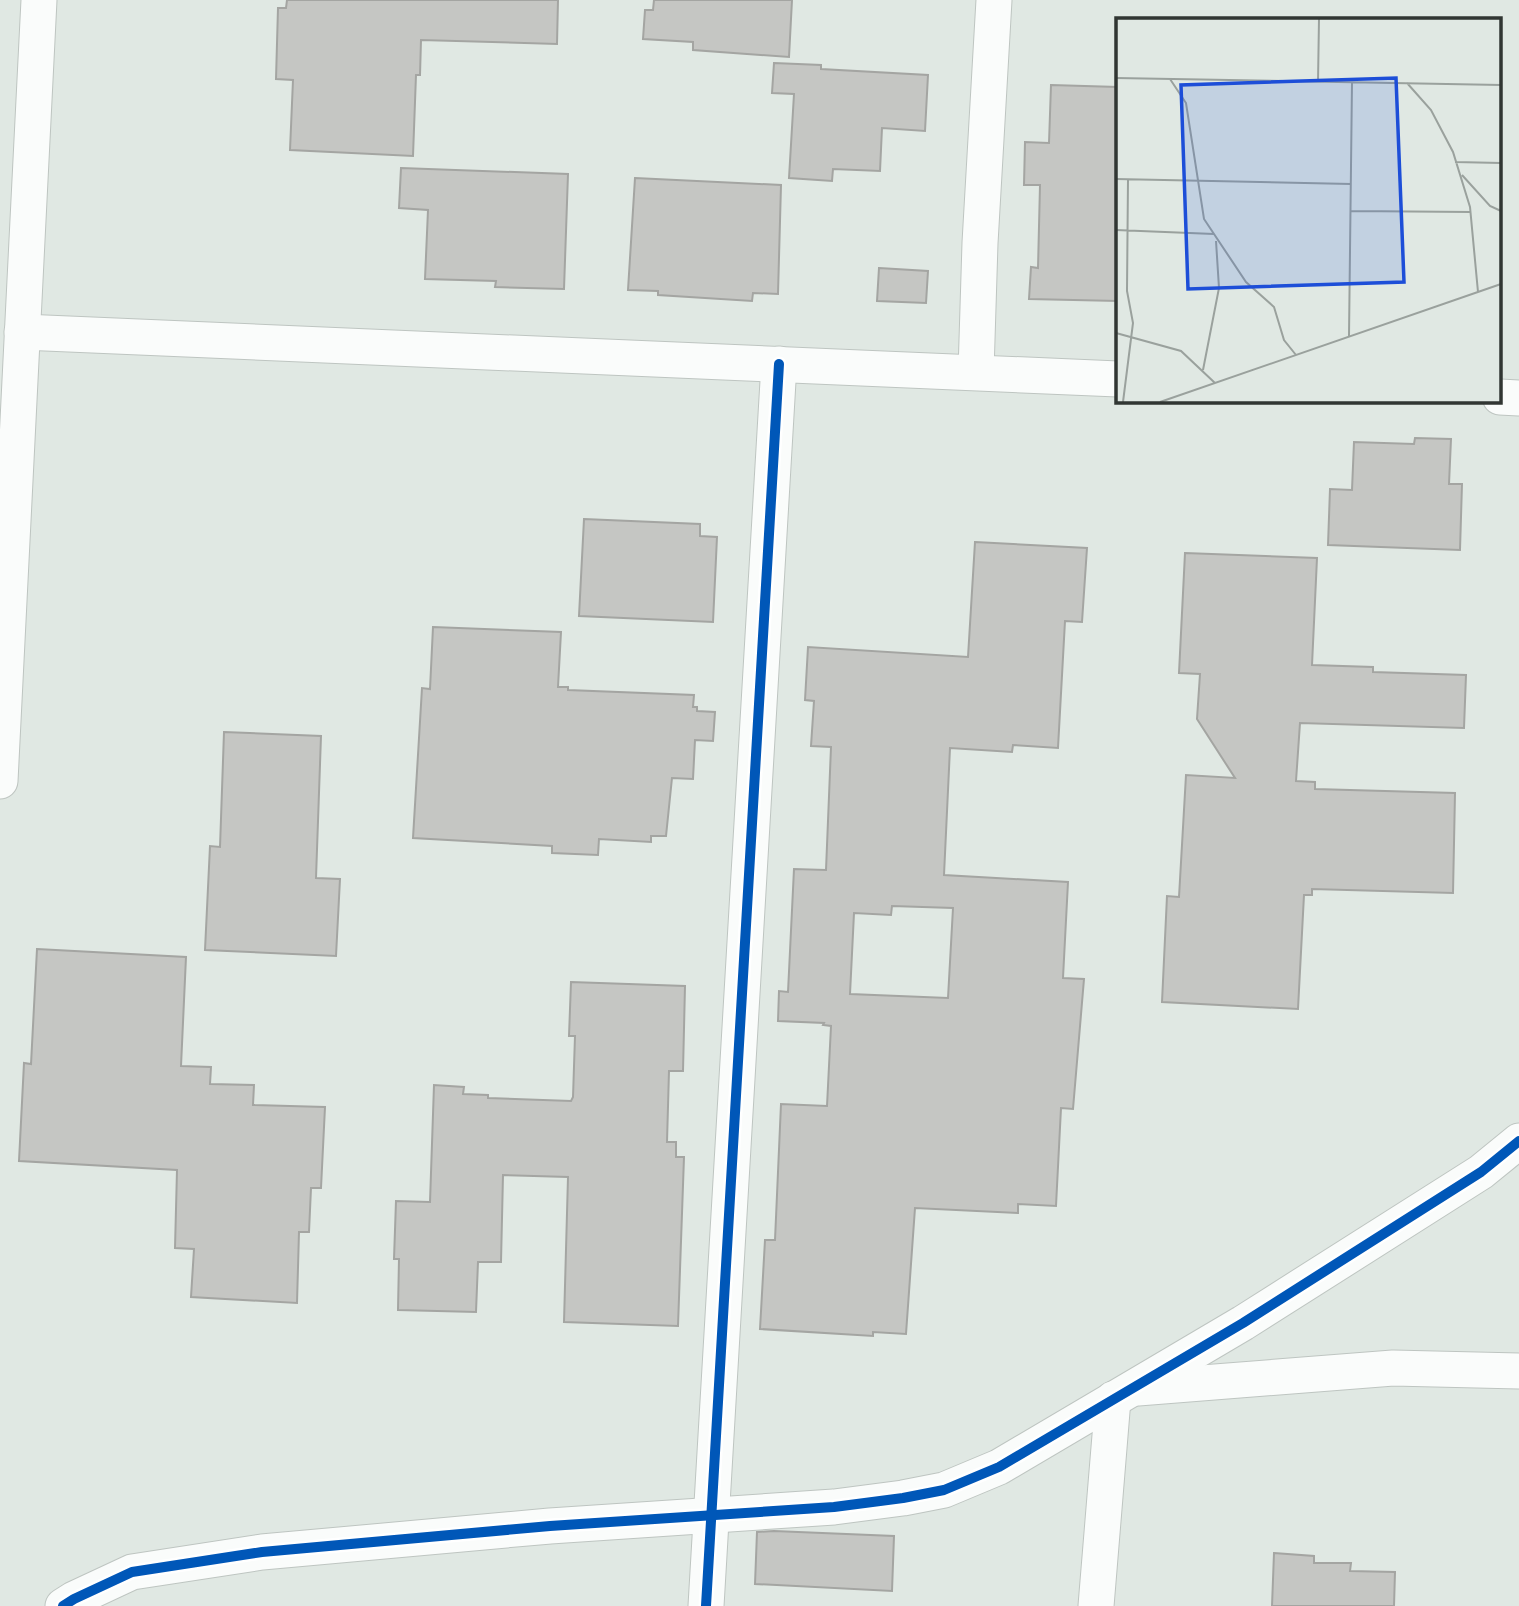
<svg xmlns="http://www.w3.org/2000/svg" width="1519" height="1606" font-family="'DM Sans',sans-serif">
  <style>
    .building { fill: #c5c6c3; stroke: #a4a5a2; stroke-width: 2; fill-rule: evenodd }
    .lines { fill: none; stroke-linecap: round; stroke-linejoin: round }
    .minor-casing { stroke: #bec5c1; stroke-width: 37 }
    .minor { stroke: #fafcfb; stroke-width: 35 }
    .cycleway-casing { stroke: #fff; stroke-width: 15 }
    .cycleway { stroke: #0057b8; stroke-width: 10 }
    .inset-road { fill: none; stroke: #9aa19d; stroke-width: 2 }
    .view { fill: #1d4ed8; fill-opacity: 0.15; stroke: #1d4ed8; stroke-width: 3.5 }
    .inset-edge { fill: none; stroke: #313633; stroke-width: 3.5 }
  </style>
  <rect width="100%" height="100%" fill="#e0e8e3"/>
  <!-- building -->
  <g class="building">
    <polygon points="287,0 558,0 557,44 421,40 420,75 416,75 413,156 290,150 293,80 276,79 278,8 286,8"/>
    <polygon points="654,0 792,0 789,57 693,50 693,42 643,39 645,10 653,10"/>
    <polygon points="774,63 821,65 821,69 928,75 925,131 882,128 880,171 833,169 832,181 789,178 794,94 772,93"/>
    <polygon points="1051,85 1118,87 1118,301 1029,299 1031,267 1038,268 1040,185 1024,185 1025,142 1049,143"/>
    <polygon points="401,168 568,174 564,289 495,287 496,281 425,279 428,210 399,208"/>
    <polygon points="635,178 781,185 778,294 753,293 752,301 658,295 658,291 628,290"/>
    <polygon points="879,268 928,271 926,303 877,301"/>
    <polygon points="1415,438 1451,439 1449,484 1462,484 1460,550 1328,545 1330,489 1352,490 1354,442 1414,444"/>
    <polygon points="584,519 700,524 700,536 717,537 713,622 579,616"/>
    <path d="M975,542L1087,548L1082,622L1065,621L1058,748L1013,745L1012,752L950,748L944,875L1068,882L1063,978L1084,979L1073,1109L1061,1108L1056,1206L1018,1204V1213L915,1208L906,1334L873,1332V1336L760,1329L765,1240H775L781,1104L827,1106L831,1026L823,1025L824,1023L778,1021L779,991L788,992L794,869L826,870L831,747L811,746L814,701L805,700L808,647L968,657ZM892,906L953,908L948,998L850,994L854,913L891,915Z"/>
    <polygon points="1185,553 1317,558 1312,665 1373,667 1373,672 1466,675 1464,728 1300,723 1296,781 1315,782 1315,789 1455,793 1453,893 1312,889 1312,895 1304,895 1298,1009 1162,1002 1167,896 1179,897 1186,775 1235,778 1197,719 1200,674 1179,673"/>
    <polygon points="433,627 561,632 558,687 568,687 568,690 694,695 693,707 697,707 697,711 715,712 713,741 695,740 693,779 672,778 666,836 651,836 651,842 599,839 598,855 552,853 552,846 413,838 422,688 430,689"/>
    <polygon points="224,732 321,736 316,878 340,879 336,956 205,950 210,846 220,847"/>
    <polygon points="37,949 186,957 181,1066 211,1067 210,1084 254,1085 253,1105 325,1107 321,1188 311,1188 309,1232 299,1232 297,1303 191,1297 194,1249 175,1248 177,1170 19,1161 24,1063 31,1064"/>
    <polygon points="571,982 685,986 683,1071 669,1071 667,1142 676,1142 676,1157 684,1157 678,1326 564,1322 568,1177 503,1175 501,1262 478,1262 476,1312 398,1310 399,1259 394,1259 396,1201 430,1202 434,1085 464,1087 463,1094 488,1095 488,1098 571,1101 573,1097 575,1036 569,1036"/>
    <polygon points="774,1531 894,1536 892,1591 755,1584 757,1532"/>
    <polygon points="1274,1553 1314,1556 1314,1563 1351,1563 1350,1571 1395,1572 1394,1606 1272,1606"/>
  </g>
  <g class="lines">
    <!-- minor casing -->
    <g class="minor-casing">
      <g id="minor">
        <polyline points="22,332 1118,379"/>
        <polyline points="976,372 980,243 994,0"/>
        <polyline points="1500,397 1519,398"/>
        <polyline points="0,781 39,0"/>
        <polyline points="1138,1388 1393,1368 1519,1371"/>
        <polyline points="63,1606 74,1599 132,1572 262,1552 550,1526 834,1507 903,1498 944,1490 999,1467 1243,1323 1481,1172 1519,1141"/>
        <polyline points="706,1606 779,364"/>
        <polyline points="1096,1606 1113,1399"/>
      </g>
    </g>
    <!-- minor -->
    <use href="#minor" class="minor"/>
    <!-- cycleway casing -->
    <g class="cycleway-casing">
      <g id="cycleway">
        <polyline points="63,1606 74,1599 132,1572 262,1552 550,1526 834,1507 903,1498 944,1490 999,1467 1243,1323 1481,1172 1519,1141"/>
        <polyline points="706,1606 779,364"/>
      </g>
    </g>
    <!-- cycleway -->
    <use href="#cycleway" class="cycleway"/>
  </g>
  <!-- overview -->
  <g transform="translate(1116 18)">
    <rect width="385" height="385" fill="#e0e8e3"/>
    <path class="inset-road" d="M0,60L385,67M54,61L70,85L88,201L130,264L158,289L168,322L180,337M202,64L203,1M291,65L315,92L337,134L354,189L362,274M339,144L385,145M346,157L374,188L385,193M0,161L235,166M235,193L355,194M0,212L98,216M0,315L65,333L99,365M233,318L236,64M87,352L103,270L100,223M7,384L17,305L11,273L12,161M44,384L385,266"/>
    <path class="view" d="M280,60L288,264L72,271L65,67Z"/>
    <rect width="385" height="385" class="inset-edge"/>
  </g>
</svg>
